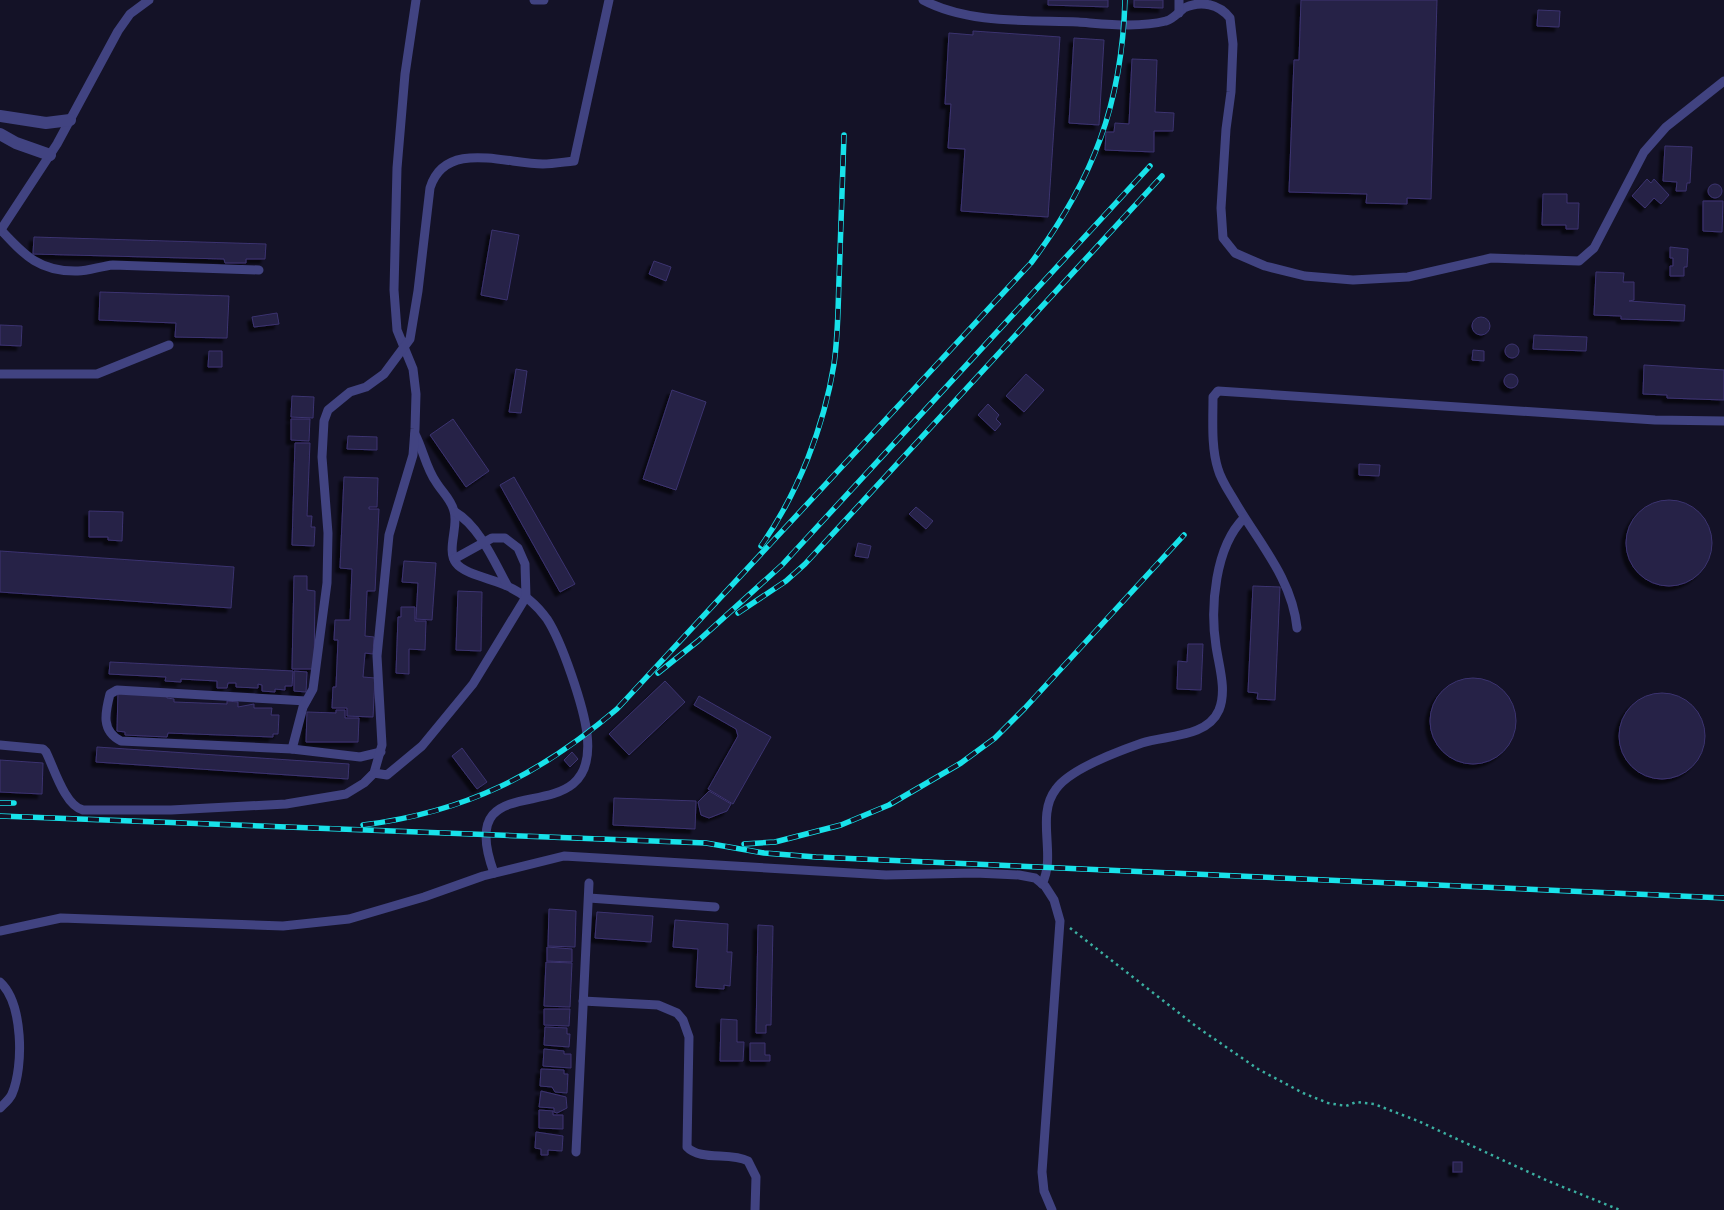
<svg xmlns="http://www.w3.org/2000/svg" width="1724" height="1210" font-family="Inter,sans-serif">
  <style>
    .building { fill: #252046; stroke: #3c3470; filter: url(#shadow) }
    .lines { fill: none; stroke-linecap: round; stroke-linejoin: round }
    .path { stroke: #3bafa1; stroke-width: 2.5; stroke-dasharray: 2.5 4; stroke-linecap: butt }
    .lane { stroke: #414381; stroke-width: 9 }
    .street { stroke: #414381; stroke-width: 12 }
    .rail-casing { stroke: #18e2ea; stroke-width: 5.5 }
    .rail { stroke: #141227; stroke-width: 4; stroke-dasharray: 11; stroke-linecap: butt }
  </style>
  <defs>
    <filter id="shadow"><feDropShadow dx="-4.5" dy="4.5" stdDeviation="1" flood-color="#0009"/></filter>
  </defs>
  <rect width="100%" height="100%" fill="#141227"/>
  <!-- building -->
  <g class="building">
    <polygon points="1048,0 1108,0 1108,7 1048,5"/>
    <polygon points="1134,0 1163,0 1163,8 1134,7"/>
    <polygon points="1301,0 1437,0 1431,199 1407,198 1407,204 1366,203 1367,194 1289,192 1294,60 1299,60"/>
    <polygon points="1538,10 1560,11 1559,27 1537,26"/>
    <polygon points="973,31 1060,37 1048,217 961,211 965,149 948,148 951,104 945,104 949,33 973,35"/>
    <polygon points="1074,38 1104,40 1099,125 1069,123"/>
    <polygon points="1132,59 1157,60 1155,112 1174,113 1173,131 1154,131 1154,152 1105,150 1106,132 1114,132 1115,123 1129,124"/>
    <polygon points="1665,146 1692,147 1690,183 1687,183 1686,191 1676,191 1677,182 1663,181"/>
    <polygon points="1647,179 1651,183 1654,179 1669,195 1661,204 1654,198 1645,208 1632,196"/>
    <circle cx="1715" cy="191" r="7"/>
    <polygon points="1543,194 1567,194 1567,203 1579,203 1578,229 1566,229 1566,225 1542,225"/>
    <polygon points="1703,201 1723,201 1722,232 1703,231"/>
    <polygon points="492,230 519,235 507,300 481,295"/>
    <polygon points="34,237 266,244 265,259 246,259 246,263 225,263 224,259 33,254"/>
    <polygon points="1670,247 1688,249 1687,267 1684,267 1684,276 1670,276 1670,266 1673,266 1673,258 1670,258"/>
    <polygon points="654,261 671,267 666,281 649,274"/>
    <polygon points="1596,272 1624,273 1623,282 1634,282 1634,300 1629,301 1685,305 1684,321 1621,319 1621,316 1594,315"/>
    <polygon points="100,292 229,296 227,338 175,337 176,323 99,320"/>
    <polygon points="277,313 279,324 254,327 252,317"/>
    <circle cx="1481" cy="326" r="9"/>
    <polygon points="0,325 22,326 21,346 0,345"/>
    <polygon points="1534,335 1587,337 1586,351 1533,349"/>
    <circle cx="1512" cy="351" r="7"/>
    <polygon points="1473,350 1484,351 1484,361 1472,360"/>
    <polygon points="209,351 222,351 222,367 208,367"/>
    <polygon points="1644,365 1724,370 1724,400 1667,398 1667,395 1643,394"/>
    <polygon points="516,369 527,371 521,413 509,412"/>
    <polygon points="1026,374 1044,390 1024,412 1006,396"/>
    <circle cx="1511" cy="381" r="7"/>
    <polygon points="672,390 706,402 676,490 643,479"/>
    <polygon points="292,396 314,397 313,418 291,417"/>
    <polygon points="988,404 999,415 996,419 1001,424 995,431 978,415"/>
    <polygon points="291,419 310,419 309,441 291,440"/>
    <polygon points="453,419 489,471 466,487 430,435"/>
    <polygon points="348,436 377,437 377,450 347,449"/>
    <polygon points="295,443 310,443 307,516 312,516 311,527 315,527 314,546 292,545"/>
    <polygon points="1359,464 1380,465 1379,476 1359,475"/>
    <polygon points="344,477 378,478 377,507 369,507 369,509 379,509 375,591 367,591 365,636 374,637 373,654 365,653 363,677 375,678 373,717 347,716 347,708 332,708 333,687 336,687 338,640 334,640 335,620 350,620 352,569 340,568"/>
    <polygon points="514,477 575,584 560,592 500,485"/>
    <circle cx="1669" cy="543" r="43"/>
    <polygon points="916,507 933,521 926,529 909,514"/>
    <polygon points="89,511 123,512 122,541 108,540 108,537 89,537"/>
    <polygon points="858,543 871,546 868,558 855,556"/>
    <polygon points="0,551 234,567 231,608 0,592"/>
    <polygon points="404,561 436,563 432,620 416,619 418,583 402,582"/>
    <polygon points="294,576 307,576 307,590 315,591 314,669 292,669"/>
    <polygon points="1253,586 1280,587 1275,700 1257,699 1258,693 1248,692"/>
    <polygon points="458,591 482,592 481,651 456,650"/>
    <polygon points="401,607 415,607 415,621 426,621 425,650 409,649 409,674 396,673 398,617 401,617"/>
    <polygon points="1188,644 1203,644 1201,690 1177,689 1178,661 1187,662"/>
    <polygon points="110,662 293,671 292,686 285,686 285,690 275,689 275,692 262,691 262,685 258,684 258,688 236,687 236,683 228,683 227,688 217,688 217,681 181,679 181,682 165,681 166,677 109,674"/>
    <polygon points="294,671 307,672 306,692 294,691"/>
    <circle cx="1473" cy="721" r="43"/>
    <polygon points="665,681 685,702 629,755 609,734"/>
    <polygon points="118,692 167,694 167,698 174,699 174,702 227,704 227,701 238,702 238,707 254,704 254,708 272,708 271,715 279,715 278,734 273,734 273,737 168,733 167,737 125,735 125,732 117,731"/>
    <circle cx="1662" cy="736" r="43"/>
    <polygon points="699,696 771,737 733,804 708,789 738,736 736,729 694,705"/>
    <polygon points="336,710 345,710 345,718 359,718 358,742 306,742 307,712 336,713"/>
    <polygon points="97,747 349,764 348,779 96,762"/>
    <polygon points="462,748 487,782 477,789 452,756"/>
    <polygon points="572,752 578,759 570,767 564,760"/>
    <polygon points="0,760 43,763 42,794 0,792"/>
    <polygon points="709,791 731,804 727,811 709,818 701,815 698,802"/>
    <polygon points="614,798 696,801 695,829 613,825"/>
    <polygon points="549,909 576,911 575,947 548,946"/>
    <polygon points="597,912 653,916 651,942 595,938"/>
    <polygon points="675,920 728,924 727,952 732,952 730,986 724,985 724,989 696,987 698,949 673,947"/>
    <polygon points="758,925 773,926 771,1025 766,1025 766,1033 756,1033"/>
    <polygon points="547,947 572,949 572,962 547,961"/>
    <polygon points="546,962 572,963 570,1007 544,1006"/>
    <polygon points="544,1009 570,1009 569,1026 544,1025"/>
    <polygon points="721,1019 737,1020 737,1042 744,1042 743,1061 720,1061"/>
    <polygon points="545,1027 567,1028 567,1034 570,1034 569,1047 544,1045"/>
    <polygon points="750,1043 765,1043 765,1055 770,1055 770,1061 750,1061"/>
    <polygon points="544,1049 564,1051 564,1054 571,1054 571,1068 543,1066"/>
    <polygon points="541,1069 564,1070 564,1074 568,1074 567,1093 555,1092 552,1087 540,1086"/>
    <polygon points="541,1091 566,1097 567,1108 557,1113 554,1112 554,1108 539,1107"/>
    <polygon points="539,1110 553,1111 553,1115 563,1115 563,1129 539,1128"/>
    <polygon points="536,1132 563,1136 562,1151 548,1150 548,1155 541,1155 541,1149 535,1148"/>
    <rect x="1453" y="1162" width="9" height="10"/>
  </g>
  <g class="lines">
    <!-- path -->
    <polyline class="path" points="1070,928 1197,1027 1258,1069 1303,1093 1328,1103 1346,1106 1356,1102 1374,1104 1418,1121 1548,1181 1620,1210"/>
    <!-- lane -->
    <g class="lane">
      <polyline points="534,0 544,0"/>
      <path d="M923,0C968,24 1028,20 1078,22C1106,24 1138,28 1166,21C1172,20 1179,12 1184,8C1201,0 1219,4 1230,18L1233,44L1231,92L1226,129L1221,208L1223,238L1235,253L1265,266L1305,276L1353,280L1408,277L1491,258L1579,261L1594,248L1644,152L1666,127L1724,81"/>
      <polyline points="1179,13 1179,0"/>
      <path d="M1,230C25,256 40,272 78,271C88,271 102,266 113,265L259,270"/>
      <polyline points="0,231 57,144 118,31 130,14 149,0"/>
      <polyline points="0,374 97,374 169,345"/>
      <path d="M415,434C423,449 426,468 436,482C442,492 451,499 454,511C459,526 446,550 456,563C465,575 494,579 507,586C523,593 537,605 547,619C562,642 584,707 587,734C600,843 450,753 494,873"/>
      <path d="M455,512C479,526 494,561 507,585"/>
      <path d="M1297,628C1292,578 1258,542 1234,500C1228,490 1221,480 1218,469C1211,447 1213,420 1213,397L1218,391L1655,420L1724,421"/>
      <path d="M306,701L117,690L110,694C105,713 101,731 121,741L292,749L360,757L381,752"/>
      <path d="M0,745L43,749L46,752C54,768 65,806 83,810H171L286,804L346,794L364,783L374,773L382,745L377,656L389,535L413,455L415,429L416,394L413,369L397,330L394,290L397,168L405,74L416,0"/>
      <path d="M292,749L303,707L313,689L327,583L328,533L322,457L324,421L328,410L350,392L366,387L384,374L410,339L418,291L430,188C445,139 506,164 543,164C553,164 564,162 574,161L609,0"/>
      <polyline points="374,773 387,775 422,746 473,684 526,597 525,564 518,548 505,538 492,538 454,559"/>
      <path d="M1042,884C1057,855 1035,816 1056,789C1070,769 1119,751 1142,743C1166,735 1207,738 1219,710C1227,690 1219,667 1216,646C1210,607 1215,547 1244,518"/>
      <polyline points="589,898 715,907"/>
      <polyline points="0,931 61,918 283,926 349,919 424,897 483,876 564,856 886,875 975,873 1019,875 1035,878 1045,886 1054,900 1060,921 1042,1172 1044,1191 1052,1210"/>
      <path d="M0,982C23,1003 24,1066 12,1094C10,1099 4,1104 0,1108"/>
      <path d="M583,1001L658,1005L677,1013L683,1020L689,1037L687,1147C700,1161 730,1152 748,1161L756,1177L755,1210"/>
      <polyline points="576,1152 589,883"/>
    </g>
    <!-- street -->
    <g class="street">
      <polyline points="0,116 46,123 70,120"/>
      <polyline points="0,134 16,143 50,155"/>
    </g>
    <!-- rail casing -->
    <g class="rail-casing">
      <g id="rail">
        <path d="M761,546C798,493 824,427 834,364C838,336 838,308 839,280C841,232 842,184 844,135"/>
        <polyline points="738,613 786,581 805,564 1162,176"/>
        <polyline points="658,673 698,641 782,565 1150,166"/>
        <polyline points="0,803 14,803"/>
        <polyline points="0,816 706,843 764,853 816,857 1724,898"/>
        <path d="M363,825C466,812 539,775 617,709L1031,263C1093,180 1122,104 1125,0"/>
        <polyline points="744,844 775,842 841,825 889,805 961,763 995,738 1025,708 1184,535"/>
      </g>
    </g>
    <!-- rail -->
    <use href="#rail" class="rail"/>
  </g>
</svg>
